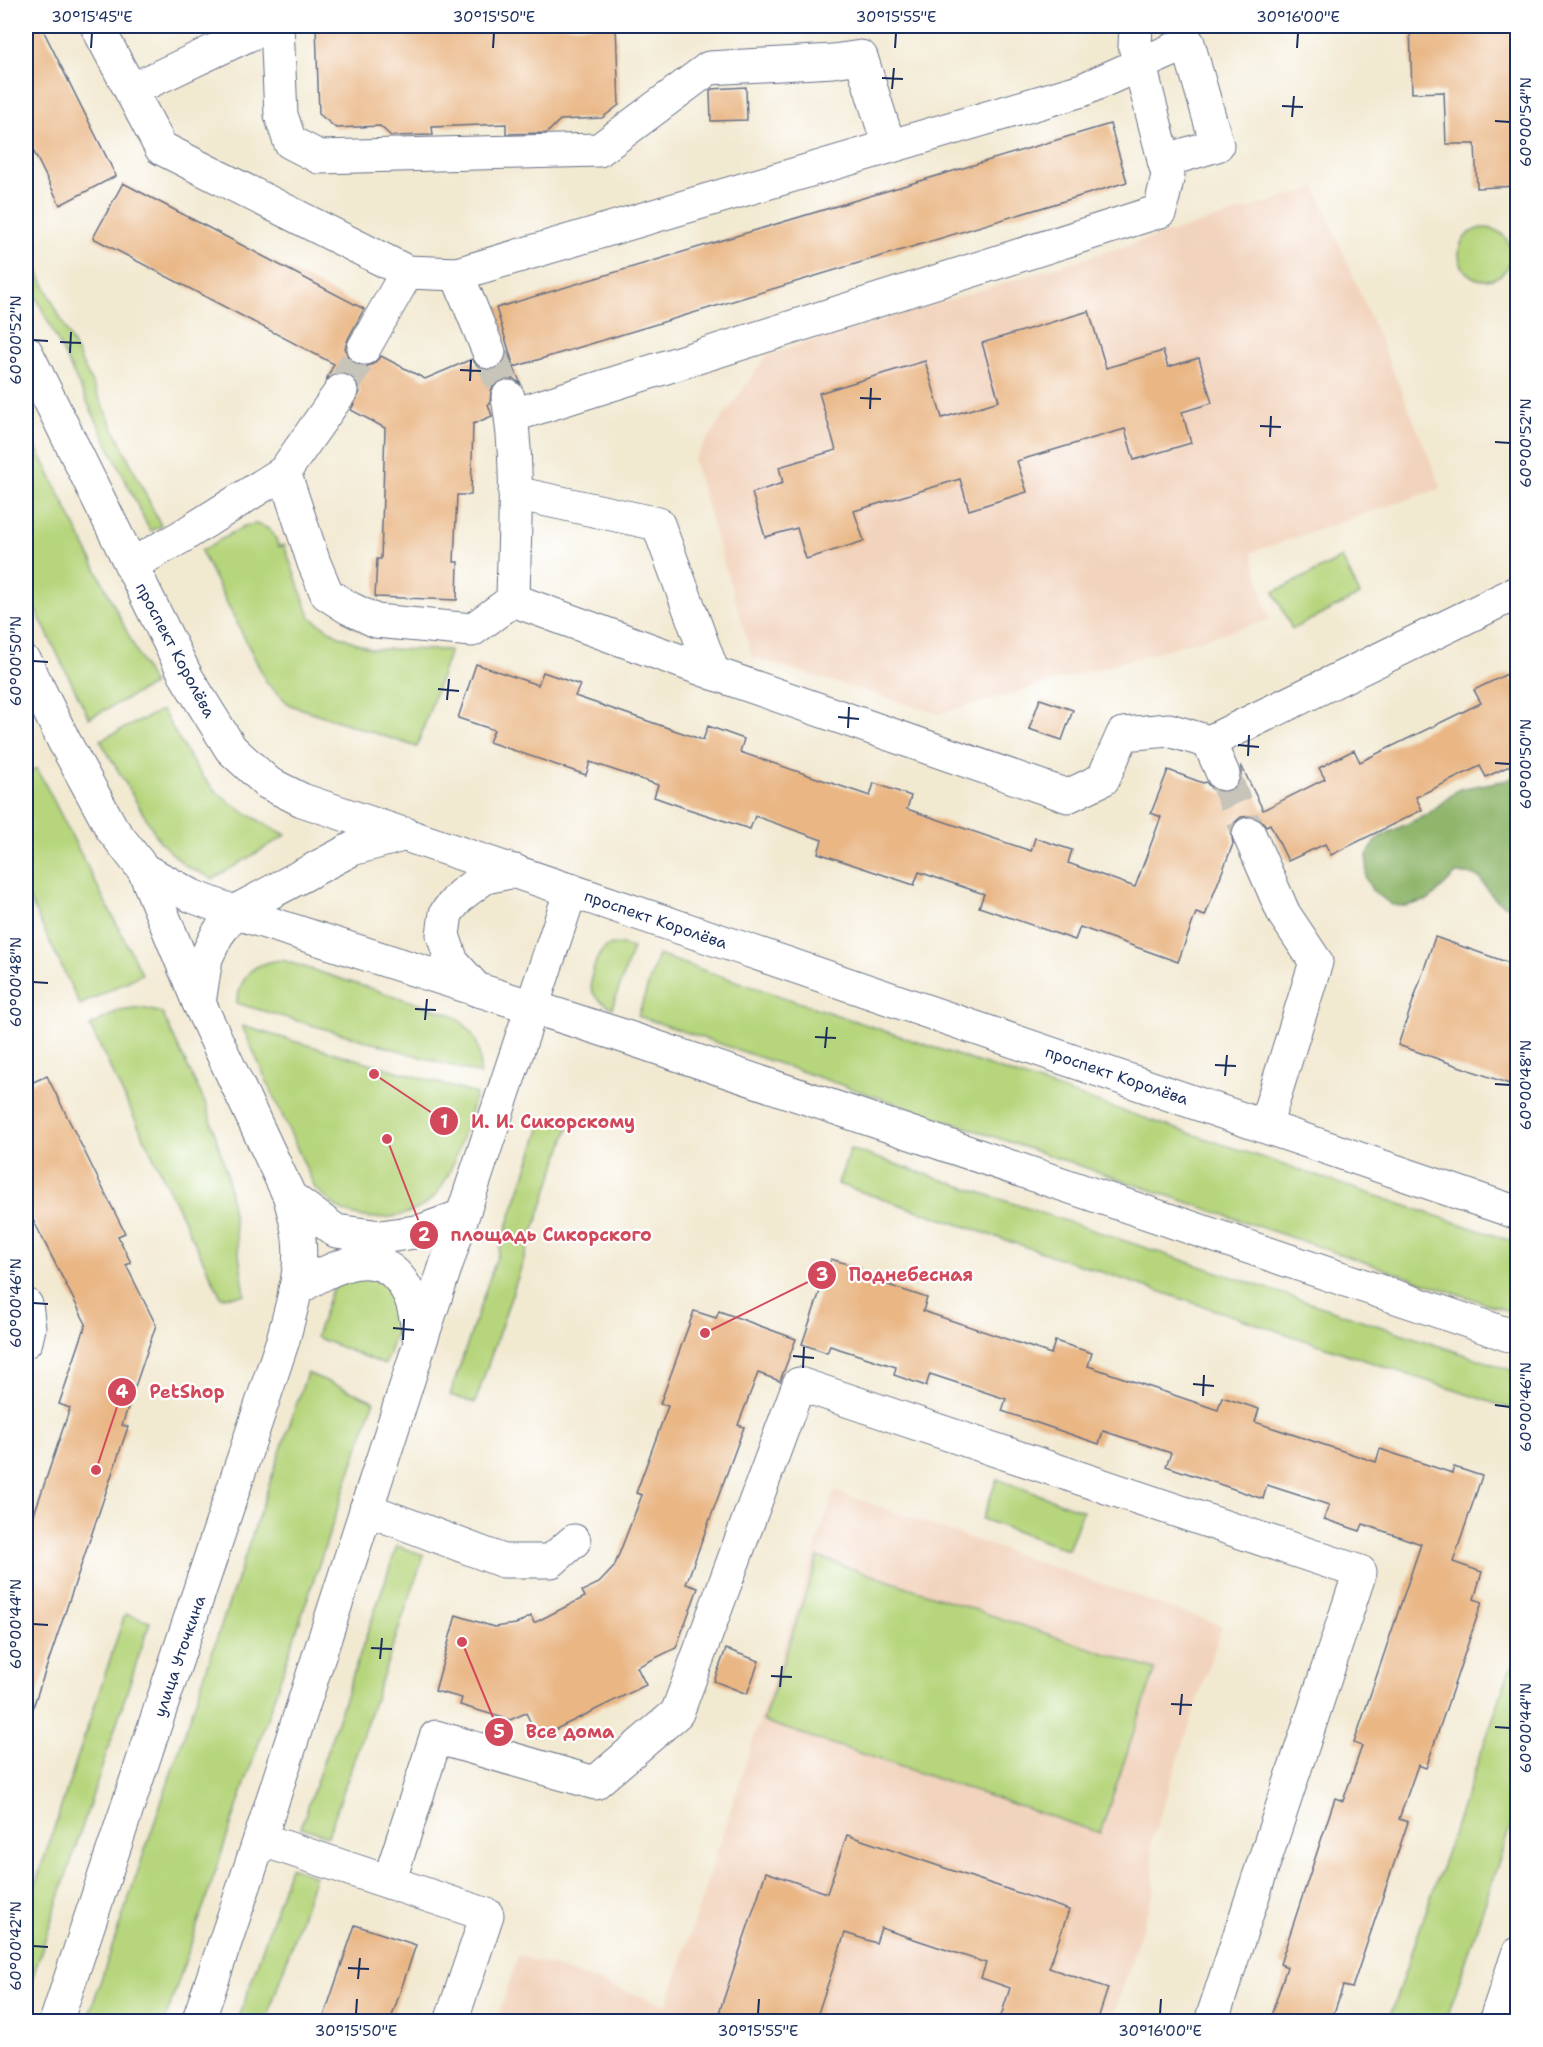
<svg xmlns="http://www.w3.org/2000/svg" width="1543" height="2047" font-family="'Shantell Sans',sans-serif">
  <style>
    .built { fill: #f2d4be }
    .green { fill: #b6d57c; stroke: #68826d; stroke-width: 1.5 }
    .forest { fill: #90b66c; stroke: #567265; stroke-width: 1.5 }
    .building { fill: #e9b684 }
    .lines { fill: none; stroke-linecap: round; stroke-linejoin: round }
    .minor-tunnel { stroke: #c7c4ba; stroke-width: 33; stroke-dasharray: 33 16; stroke-linecap: butt }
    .minor-casing { stroke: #667086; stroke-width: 35 }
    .minor { stroke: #fff; stroke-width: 33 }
    .ticks { fill: none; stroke: #1b2f5e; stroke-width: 2 }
    .labels { text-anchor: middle; stroke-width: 4.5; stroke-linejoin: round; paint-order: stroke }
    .street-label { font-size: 16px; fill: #1b2f5e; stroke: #fff }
    .leader { fill: none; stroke: #d1495b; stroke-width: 2 }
    .callout-dot { fill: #d1495b; stroke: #fff; stroke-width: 2 }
    .mark-label { font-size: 18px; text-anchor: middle; font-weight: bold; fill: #fff }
    .callout-label { font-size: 18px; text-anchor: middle; font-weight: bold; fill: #d1495b; stroke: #fff; stroke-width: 4.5; stroke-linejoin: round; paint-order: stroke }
    .neatline { fill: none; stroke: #1b2f5e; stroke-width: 2 }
    .ticks-label { font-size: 15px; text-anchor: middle; fill: #1b2f5e }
  </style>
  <rect width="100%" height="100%" fill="#fff"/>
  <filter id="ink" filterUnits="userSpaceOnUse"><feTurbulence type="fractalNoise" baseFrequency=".0167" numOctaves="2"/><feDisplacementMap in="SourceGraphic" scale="12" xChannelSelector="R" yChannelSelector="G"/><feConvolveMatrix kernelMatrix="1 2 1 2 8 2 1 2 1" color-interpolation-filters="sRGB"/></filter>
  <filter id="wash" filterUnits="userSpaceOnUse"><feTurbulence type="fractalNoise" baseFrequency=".008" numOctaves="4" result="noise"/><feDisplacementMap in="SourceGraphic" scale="24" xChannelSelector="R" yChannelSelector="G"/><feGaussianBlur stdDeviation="1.35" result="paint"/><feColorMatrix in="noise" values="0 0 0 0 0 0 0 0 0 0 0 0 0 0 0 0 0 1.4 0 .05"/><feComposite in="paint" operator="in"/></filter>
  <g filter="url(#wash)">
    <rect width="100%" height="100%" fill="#f2e9d1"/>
    <!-- built -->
    <g class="built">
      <polygon points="1316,188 1442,488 1252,552 1269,620 939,714 752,657 693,460 767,355"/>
      <polygon points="834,1491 1222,1626 1151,1843 1155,1888 1112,2021 496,2022 518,1955 667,2005"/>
    </g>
    <!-- green -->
    <g class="green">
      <circle cx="1485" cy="254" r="26"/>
      <polygon points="26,247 161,526 150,531 26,276"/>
      <polygon points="26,426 153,685 89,718 26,590"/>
      <path d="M255,524C271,527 274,533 279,547L284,545L310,617L337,635L371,649L450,650L417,747L290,705L267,683L201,551L244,526Z"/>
      <polygon points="1342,558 1360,595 1292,629 1274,592"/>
      <path d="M162,710C177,735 196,775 219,794C239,811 263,823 286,835L213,879L186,866L160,842L100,740Z"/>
      <polygon points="37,768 142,974 80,1005 26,892 26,774"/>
      <path d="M618,944L633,948L612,1008C605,1004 597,1000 593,993C587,981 596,952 608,946C611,945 615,945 618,944Z"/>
      <polygon points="658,955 1517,1243 1517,1314 638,1016"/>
      <path d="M282,960L453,1015C476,1032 481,1045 480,1074L236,1003C243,973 250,964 282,960Z"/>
      <polygon points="142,1008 162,1013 207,1107 227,1174 245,1295 221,1297 90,1026 118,1011"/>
      <path d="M242,1026L476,1094C467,1120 454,1172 438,1192C418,1218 377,1223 348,1213C336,1209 325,1197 315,1188Z"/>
      <polygon points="544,1118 569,1127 475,1403 450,1395"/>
      <polygon points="850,1149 1517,1372 1517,1411 838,1184"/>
      <polygon points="358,1275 390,1284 402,1314 385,1365 316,1337 331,1292 342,1280"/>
      <polygon points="307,1373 374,1401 165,2021 87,2021"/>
      <polygon points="997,1479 1083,1511 1068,1550 982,1519"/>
      <polygon points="397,1546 424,1555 328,1836 301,1827"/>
      <polygon points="818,1557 1155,1670 1100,1833 763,1721"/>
      <polygon points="125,1614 150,1622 26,1997 26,1913"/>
      <polygon points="1517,1659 1517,1806 1446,2021 1388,2021 1509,1672"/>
      <polygon points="290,1867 315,1876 266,2021 238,2021"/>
    </g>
    <!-- forest -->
    <path class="forest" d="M1517,775V909C1495,903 1492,897 1480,878L1468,874H1456L1429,900L1405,906L1392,905L1372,890L1366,878L1367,855L1379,837L1428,814L1459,789L1508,780Z"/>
    <g id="blocks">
      <!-- building -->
      <g class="building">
        <polygon points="26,26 41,26 116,176 60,205 26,136"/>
        <polygon points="316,26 616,26 619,105 602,118 560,120 547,133 506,134 506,124 432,127 433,135 391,136 380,126 336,128 319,114"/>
        <polygon points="1410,26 1518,26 1518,186 1477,188 1475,144 1446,144 1444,92 1412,93"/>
        <polygon points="746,87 747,120 711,121 710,91 712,89"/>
        <polygon points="1110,124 1127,182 514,367 496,308"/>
        <polygon points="123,183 364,309 348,339 345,348 348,357 355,365 365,367 373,364 381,356 425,379 472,359 478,367 487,371 496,369 504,363 507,352 521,384 514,379 505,379 496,383 491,390 490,404 488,404 492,416 473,424 471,495 457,495 454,562 458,562 457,600 375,597 377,559 381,559 385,428 351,410 360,392 358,383 351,375 342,372 334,374 326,380 334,364 93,238"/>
        <polygon points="1089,311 1106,368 1163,351 1168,367 1199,358 1212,403 1182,412 1191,443 1134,460 1125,429 1090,439 1017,461 1027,492 969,510 960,479 854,511 864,541 806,559 797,528 765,537 752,493 783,483 779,467 836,450 819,393 925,361 942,418 999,401 982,343"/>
        <polygon points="476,664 538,685 543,672 580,685 575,696 703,740 708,726 744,739 740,752 870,796 874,783 911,796 907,809 1031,851 1035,838 1072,850 1068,863 1135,887 1161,817 1151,813 1168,770 1203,783 1206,782 1212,789 1222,793 1231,791 1238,785 1241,777 1241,765 1263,810 1325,779 1319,768 1336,759 1354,750 1360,762 1481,703 1474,690 1509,673 1518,690 1518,762 1486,777 1480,766 1416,797 1422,810 1331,855 1325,844 1288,861 1270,824 1266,826 1260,819 1252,816 1241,817 1234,823 1231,831 1233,844 1205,916 1196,913 1178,962 1080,927 1075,940 979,907 984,894 919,872 914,885 818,853 822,840 755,816 750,829 685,808 654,797 658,785 590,762 586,775 489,742 494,730 458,718"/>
        <polygon points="1040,699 1073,710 1062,740 1029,729"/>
        <polygon points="1435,937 1518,966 1518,1087 1398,1045"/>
        <polygon points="47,1076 125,1233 118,1236 131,1263 126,1265 156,1325 122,1425 128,1427 30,1716 26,1715 26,1538 70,1408 59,1404 86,1324 26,1206 26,1085"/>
        <polygon points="831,1259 860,1268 858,1275 927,1298 923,1311 1051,1354 1055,1341 1092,1353 1088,1366 1218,1410 1222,1397 1259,1409 1255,1422 1376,1462 1380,1449 1452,1473 1454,1467 1482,1476 1453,1562 1482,1572 1474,1599 1482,1602 1426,1768 1418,1765 1399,1819 1408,1822 1352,1988 1343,1986 1331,2022 1269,2022 1287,1967 1280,1964 1335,1798 1343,1801 1362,1746 1354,1743 1421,1544 1363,1524 1360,1531 1324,1519 1329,1505 1267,1485 1263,1499 1166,1466 1171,1453 1103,1431 1099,1444 1002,1411 1006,1399 930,1374 926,1386 894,1375 896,1367 830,1346 827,1353 802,1344"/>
        <polygon points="694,1311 716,1318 719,1311 796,1339 780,1381 758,1373 738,1425 744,1427 686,1584 698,1588 676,1648 637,1667 646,1685 538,1738 526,1713 510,1720 460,1705 462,1698 435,1691 456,1615 494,1627 516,1624 531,1616 534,1623 585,1597 582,1591 599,1583 614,1567 642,1495 636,1493 668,1406 660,1404"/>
        <polygon points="726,1649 759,1661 747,1694 714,1681"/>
        <polygon points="847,1835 1069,1910 1049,1968 1108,1988 1097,2022 999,2022 1010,1988 981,1978 986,1963 881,1928 876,1943 845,1933 815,2022 716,2022 766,1872 827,1893"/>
        <polygon points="355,1925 416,1945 390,2022 322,2022"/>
      </g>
    </g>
  </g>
  <g filter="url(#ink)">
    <use href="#blocks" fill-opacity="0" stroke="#667086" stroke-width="1.5"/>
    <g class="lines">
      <!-- minor-tunnel -->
      <g class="minor-tunnel">
        <polyline points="489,352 508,397"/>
        <polyline points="341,391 364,348"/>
        <polyline points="1223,774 1249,834"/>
      </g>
      <!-- minor casing -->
      <g class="minor-casing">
        <g id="minor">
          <polyline points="97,26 161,148 407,272 457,274 1082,90 1188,43 1217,145 1164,161"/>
          <polyline points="277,26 281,115 290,142 319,157 599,150 709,68 833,61 861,57 889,146"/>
          <polyline points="131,90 267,26"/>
          <polyline points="457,274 489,352"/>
          <polyline points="364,348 407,272"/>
          <polyline points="26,352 187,678 231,749 268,783 302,800 747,950 1518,1213"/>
          <polyline points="511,416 1160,211 1168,175 1135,46 1136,26"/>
          <path d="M284,472L314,563L327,594L349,608L376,621L472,630L513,600C514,533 520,463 508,397"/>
          <polyline points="515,493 658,524 713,673"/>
          <polyline points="131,565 181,537 284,472 341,391"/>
          <polyline points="513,600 713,673 1068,796 1103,779 1123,734 1169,730 1209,742 1518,592"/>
          <polyline points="26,663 64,741 112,829 144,870 192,896 234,912 617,1034 1518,1338"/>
          <polyline points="1209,742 1223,774"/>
          <polyline points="1249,834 1284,914 1316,962 1265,1126"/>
          <polyline points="144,870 199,1003 290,1197 336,1231 381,1237 422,1231 462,1216"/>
          <polyline points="477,990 452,962 443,935 446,913 461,895 485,877 515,871"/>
          <polyline points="199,1003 206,958 217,935 234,912 352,849 406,834"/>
          <path d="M295,1290C333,1267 381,1239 408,1292C416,1306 417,1327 420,1342"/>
          <polyline points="26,1305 29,1328 26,1341"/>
          <polyline points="366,1509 503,1561 551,1561 574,1541"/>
          <polyline points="260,1839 487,1915 451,2022"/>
          <polyline points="389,1882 436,1737 595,1783 677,1713 799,1384 1360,1572 1211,2022"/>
          <path d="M56,2022L283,1340C291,1308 303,1273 299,1239C298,1225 293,1211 290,1197"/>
          <polyline points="198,2022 260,1839 420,1343 571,890"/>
          <polyline points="1495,2022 1518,1954"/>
        </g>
      </g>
      <!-- minor -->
      <use href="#minor" class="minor"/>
    </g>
  </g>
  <!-- ticks -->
  <path class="ticks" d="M91,48L92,33M493,48L494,33M895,48L896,33M1297,48L1298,33M882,78L903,79M892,89L894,68M1282,106L1303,107M1292,117L1294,96M1495,121L1510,122M33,340L48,341M60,342L81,343M70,353L71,332M460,370L481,371M470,381L471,360M860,398L881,399M870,409L871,388M1260,426L1281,427M1270,437L1271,416M1495,442L1510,443M33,661L48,662M438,689L459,691M447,700L449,679M838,717L859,719M848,728L849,707M1238,745L1259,747M1248,756L1249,735M1495,763L1510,764M33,982L48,983M415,1009L436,1010M425,1020L427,999M815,1037L836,1038M825,1048L827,1027M1215,1065L1236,1066M1225,1076L1227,1055M1495,1084L1510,1085M33,1303L48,1304M393,1328L414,1330M403,1340L404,1319M793,1356L814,1358M803,1368L804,1347M1193,1384L1214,1386M1203,1396L1204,1375M1495,1405L1510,1407M33,1624L48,1625M371,1648L392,1649M380,1659L382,1638M771,1676L792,1677M780,1687L782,1666M1171,1704L1192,1705M1180,1715L1182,1694M1495,1727L1510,1728M33,1946L48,1947M348,1968L369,1969M358,1979L360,1958M356,2014L357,1999M758,2014L759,1999M1160,2014L1161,1999"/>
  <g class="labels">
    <!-- street labels -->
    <g class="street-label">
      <text transform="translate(176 650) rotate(62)" y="6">проспект Королёва</text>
      <text transform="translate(656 919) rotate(19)" y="6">проспект Королёва</text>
      <text transform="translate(1117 1075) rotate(19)" y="6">проспект Королёва</text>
      <text transform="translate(179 1656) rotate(-71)" y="6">улица Уточкина</text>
    </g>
  </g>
  <!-- callouts -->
  <path class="leader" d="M374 1074L444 1121M387 1139L424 1235M705 1333L822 1275M96 1470L122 1392M462 1642L499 1732"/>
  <g class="callout-dot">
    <circle cx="374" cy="1074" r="6"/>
    <circle cx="387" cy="1139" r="6"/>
    <circle cx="705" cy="1333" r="6"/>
    <circle cx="96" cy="1470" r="6"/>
    <circle cx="462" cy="1642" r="6"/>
    <circle cx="444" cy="1121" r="15"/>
    <circle cx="424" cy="1235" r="15"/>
    <circle cx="822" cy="1275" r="15"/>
    <circle cx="122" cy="1392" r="15"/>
    <circle cx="499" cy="1732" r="15"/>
  </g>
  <g class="mark-label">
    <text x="444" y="1128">1</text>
    <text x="424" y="1241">2</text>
    <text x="822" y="1281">3</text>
    <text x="122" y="1398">4</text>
    <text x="499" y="1738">5</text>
  </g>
  <g class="callout-label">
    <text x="553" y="1128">И. И. Сикорскому</text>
    <text x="551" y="1241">площадь Сикорского</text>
    <text x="911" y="1281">Поднебесная</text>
    <text x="187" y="1398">PetShop</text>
    <text x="570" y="1738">Все дома</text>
  </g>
  <!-- margin -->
  <rect width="1543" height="2047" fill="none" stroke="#fff" stroke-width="66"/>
  <rect x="33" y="33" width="1477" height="1981" class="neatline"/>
  <g class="ticks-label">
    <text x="92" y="22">30°15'45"E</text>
    <text x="494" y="22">30°15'50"E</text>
    <text x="896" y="22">30°15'55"E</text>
    <text x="1298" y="22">30°16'00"E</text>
    <text transform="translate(1526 122) rotate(-90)" y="5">60°00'54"N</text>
    <text transform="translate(16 340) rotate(-90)" y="5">60°00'52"N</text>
    <text transform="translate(1526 443) rotate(-90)" y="5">60°00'52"N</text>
    <text transform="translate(16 661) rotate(-90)" y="5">60°00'50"N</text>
    <text transform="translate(1526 764) rotate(-90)" y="5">60°00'50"N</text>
    <text transform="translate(16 982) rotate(-90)" y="5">60°00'48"N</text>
    <text transform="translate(1526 1085) rotate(-90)" y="5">60°00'48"N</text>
    <text transform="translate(16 1303) rotate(-90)" y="5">60°00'46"N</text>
    <text transform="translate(1526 1407) rotate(-90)" y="5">60°00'46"N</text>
    <text transform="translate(16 1624) rotate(-90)" y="5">60°00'44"N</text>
    <text transform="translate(1526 1728) rotate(-90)" y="5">60°00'44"N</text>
    <text transform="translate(16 1946) rotate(-90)" y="5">60°00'42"N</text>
    <text x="356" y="2036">30°15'50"E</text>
    <text x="758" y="2036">30°15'55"E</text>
    <text x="1160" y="2036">30°16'00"E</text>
  </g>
</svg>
